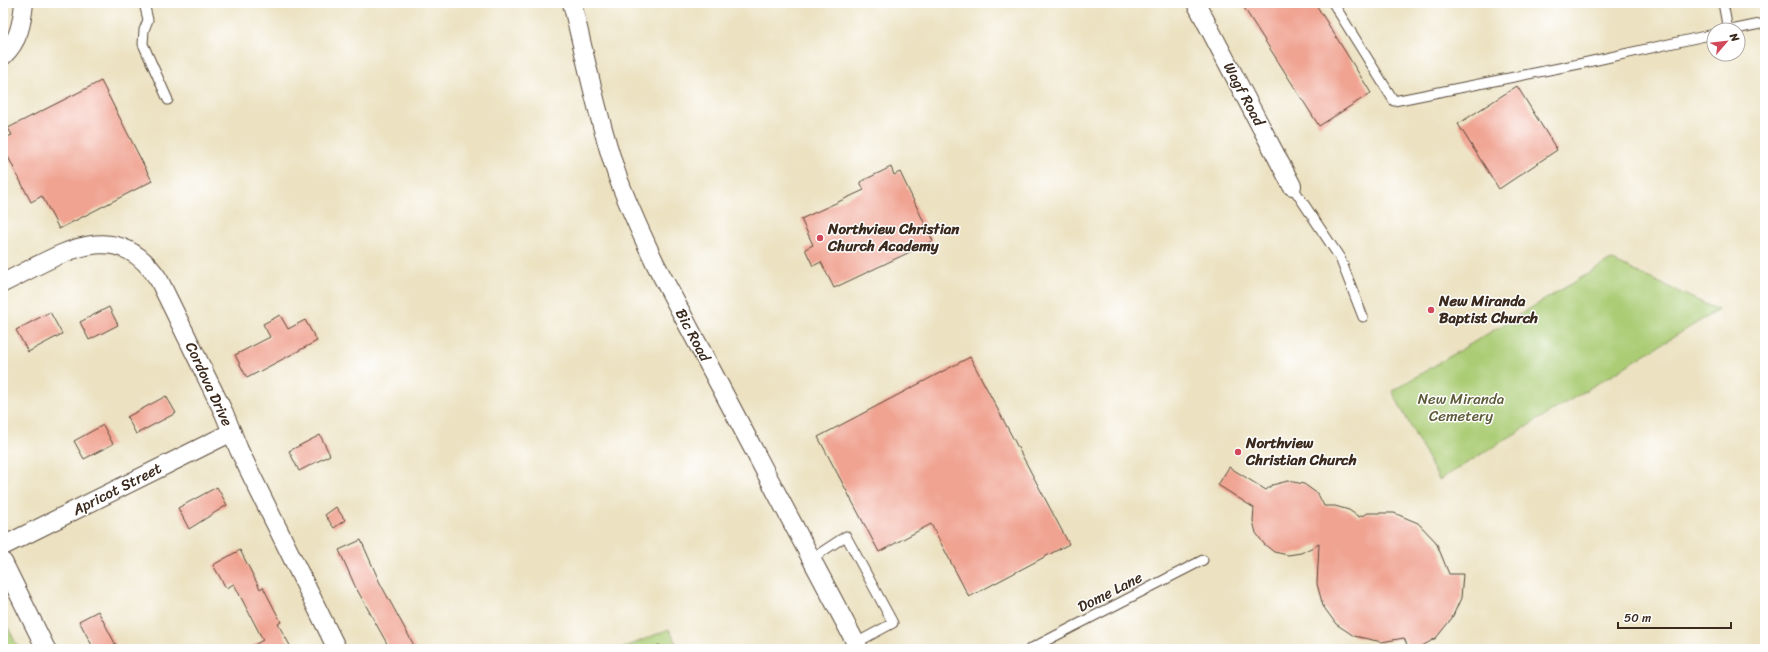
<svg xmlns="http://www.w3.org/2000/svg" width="1768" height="652" font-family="Sriracha,sans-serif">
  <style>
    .green { fill: #abcc74; stroke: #737b49 }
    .building { fill: #f0a391 }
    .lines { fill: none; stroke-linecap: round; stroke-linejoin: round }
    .lane-casing { stroke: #564637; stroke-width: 11 }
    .street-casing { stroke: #564637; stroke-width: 20 }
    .path { stroke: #564637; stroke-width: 2.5; stroke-dasharray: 3 3; stroke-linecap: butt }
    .lane { stroke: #fff; stroke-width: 9 }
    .street { stroke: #fff; stroke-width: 18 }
    .poi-dot { fill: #d1495b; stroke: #fff; stroke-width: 1.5 }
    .labels { text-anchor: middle; stroke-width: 3; stroke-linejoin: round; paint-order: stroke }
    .street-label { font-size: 15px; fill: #3b2a1e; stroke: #fff }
    .poi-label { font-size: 15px; font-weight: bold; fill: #3b2a1e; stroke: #fff; text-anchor: start }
    .park-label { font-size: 15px; fill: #5d5b38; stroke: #fff }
  </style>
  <rect width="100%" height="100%" fill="#fff"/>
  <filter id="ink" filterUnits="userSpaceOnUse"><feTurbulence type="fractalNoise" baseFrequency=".025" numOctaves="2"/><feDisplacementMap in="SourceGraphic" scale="8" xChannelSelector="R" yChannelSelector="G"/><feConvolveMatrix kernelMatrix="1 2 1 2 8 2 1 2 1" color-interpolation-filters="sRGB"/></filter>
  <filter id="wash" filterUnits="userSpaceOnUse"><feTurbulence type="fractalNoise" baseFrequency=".012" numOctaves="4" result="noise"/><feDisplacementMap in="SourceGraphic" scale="16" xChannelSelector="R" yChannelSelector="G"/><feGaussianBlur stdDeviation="0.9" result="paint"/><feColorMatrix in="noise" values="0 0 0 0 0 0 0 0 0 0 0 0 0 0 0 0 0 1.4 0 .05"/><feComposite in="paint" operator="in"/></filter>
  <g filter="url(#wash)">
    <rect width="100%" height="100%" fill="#ece2c2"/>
    <!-- green -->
    <g class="green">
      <polygon points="1611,260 1718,310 1439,480 1392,391"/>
      <polygon points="3,618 19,649 3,649"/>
      <polygon points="669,629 679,649 621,649"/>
    </g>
    <g id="blocks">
      <!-- building -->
      <g class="building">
        <polygon points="1241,3 1315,3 1371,93 1319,126"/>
        <polygon points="101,81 152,181 59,229 42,196 31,202 3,147 3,139 12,135 8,128"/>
        <polygon points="1517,86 1557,150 1499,189 1458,124"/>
        <polygon points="891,167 894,175 900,172 933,241 834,288 821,262 813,266 805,249 813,245 801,219 864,190 860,182"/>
        <polygon points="109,307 118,325 89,340 80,322"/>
        <polygon points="50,312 62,334 28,352 16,330"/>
        <polygon points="280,315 288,329 305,320 317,341 247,378 235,355 270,337 263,324"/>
        <polygon points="970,357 1069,544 969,597 931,524 879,552 818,437"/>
        <polygon points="166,396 176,413 136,434 127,417"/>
        <polygon points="103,425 113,444 84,459 74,441"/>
        <polygon points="320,435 330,455 299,471 289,451"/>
        <polygon points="1229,467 1266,490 1272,485 1288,481 1304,484 1318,494 1324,506 1335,506 1349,510 1359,517 1368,513 1394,513 1418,523 1436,542 1449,574 1463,574 1461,598 1452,618 1436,638 1417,649 1409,649 1404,638 1382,642 1354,636 1336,624 1323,606 1317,584 1319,544 1301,553 1288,555 1274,552 1264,544 1256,533 1253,521 1254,508 1218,485"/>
        <polygon points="217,487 227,505 189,529 178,508"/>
        <polygon points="336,507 345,520 334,528 325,515"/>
        <polygon points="361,540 380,583 416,649 390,649 355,586 339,550"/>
        <polygon points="240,550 260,589 263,587 281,622 278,624 292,649 247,649 263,640 234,584 226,588 213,565"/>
        <polygon points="98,611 118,649 94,649 79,621"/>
      </g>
    </g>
  </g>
  <g filter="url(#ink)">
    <use href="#blocks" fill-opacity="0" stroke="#564637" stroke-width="1"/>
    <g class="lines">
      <!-- lane casing -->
      <g class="lane-casing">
        <g id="lane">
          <polyline points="144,3 148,20 144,30 143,44 168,100"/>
          <polyline points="1333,3 1394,101 1579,64 1714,34"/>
          <polyline points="1723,3 1728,30"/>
          <polyline points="1731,30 1765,23"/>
          <polyline points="1292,186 1340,258 1363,317"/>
          <polyline points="811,559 846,536 893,623 856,643"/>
          <polyline points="1030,649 1203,560"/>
        </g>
      </g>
      <!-- street casing -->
      <g class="street-casing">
        <g id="street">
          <path d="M572,3C586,60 598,119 617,175C628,206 642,235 656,265L859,649"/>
          <polyline points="1196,3 1292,186"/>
          <path d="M3,56C19,41 22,23 24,3"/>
          <path d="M3,283C57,257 115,212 159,280L224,413L239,450L337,649"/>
          <polyline points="3,546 232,432"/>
          <polyline points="3,562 46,649"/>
        </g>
      </g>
      <!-- path -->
      <polyline class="path" points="651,649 659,646 662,649"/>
      <!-- lane -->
      <use href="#lane" class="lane"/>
      <!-- street -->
      <use href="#street" class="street"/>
    </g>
  </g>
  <!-- markers -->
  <g class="poi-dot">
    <circle cx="820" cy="238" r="4"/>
    <circle cx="1431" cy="310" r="4"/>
    <circle cx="1238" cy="452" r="4"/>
  </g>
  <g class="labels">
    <!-- street labels -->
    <g class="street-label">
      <text transform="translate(1244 94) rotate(62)" y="5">Wagf Road</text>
      <text transform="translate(693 335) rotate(62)" y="5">Bic Road</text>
      <text transform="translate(209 384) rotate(65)" y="5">Cordova Drive</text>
      <text transform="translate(117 489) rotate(-27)" y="5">Apricot Street</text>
      <text transform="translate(1110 592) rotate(-27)" y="5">Dome Lane</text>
    </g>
    <!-- poi labels -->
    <g class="poi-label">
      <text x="828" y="234">Northview Christian<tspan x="828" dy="17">Church Academy</tspan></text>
      <text x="1439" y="306">New Miranda<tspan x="1439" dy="17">Baptist Church</tspan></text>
      <text x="1246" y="448">Northview<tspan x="1246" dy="17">Christian Church</tspan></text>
    </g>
    <!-- park labels -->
    <g class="park-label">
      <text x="1461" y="404">New Miranda<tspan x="1461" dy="17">Cemetery</tspan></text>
    </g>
  </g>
  <!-- margin -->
  <rect width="1768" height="652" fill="none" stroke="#fff" stroke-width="16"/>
  <!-- north arrow -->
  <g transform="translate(1726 42) rotate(62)"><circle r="19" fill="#ffffff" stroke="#b1aaa5"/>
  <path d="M0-3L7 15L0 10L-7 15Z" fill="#d1495b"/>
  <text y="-6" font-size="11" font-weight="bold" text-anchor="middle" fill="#3b2a1e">N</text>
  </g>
  <!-- scale -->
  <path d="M1618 622v6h113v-6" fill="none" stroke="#3b2a1e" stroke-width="2"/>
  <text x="1624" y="622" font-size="12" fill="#3b2a1e" stroke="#ffffff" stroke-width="3" paint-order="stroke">50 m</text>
</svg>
